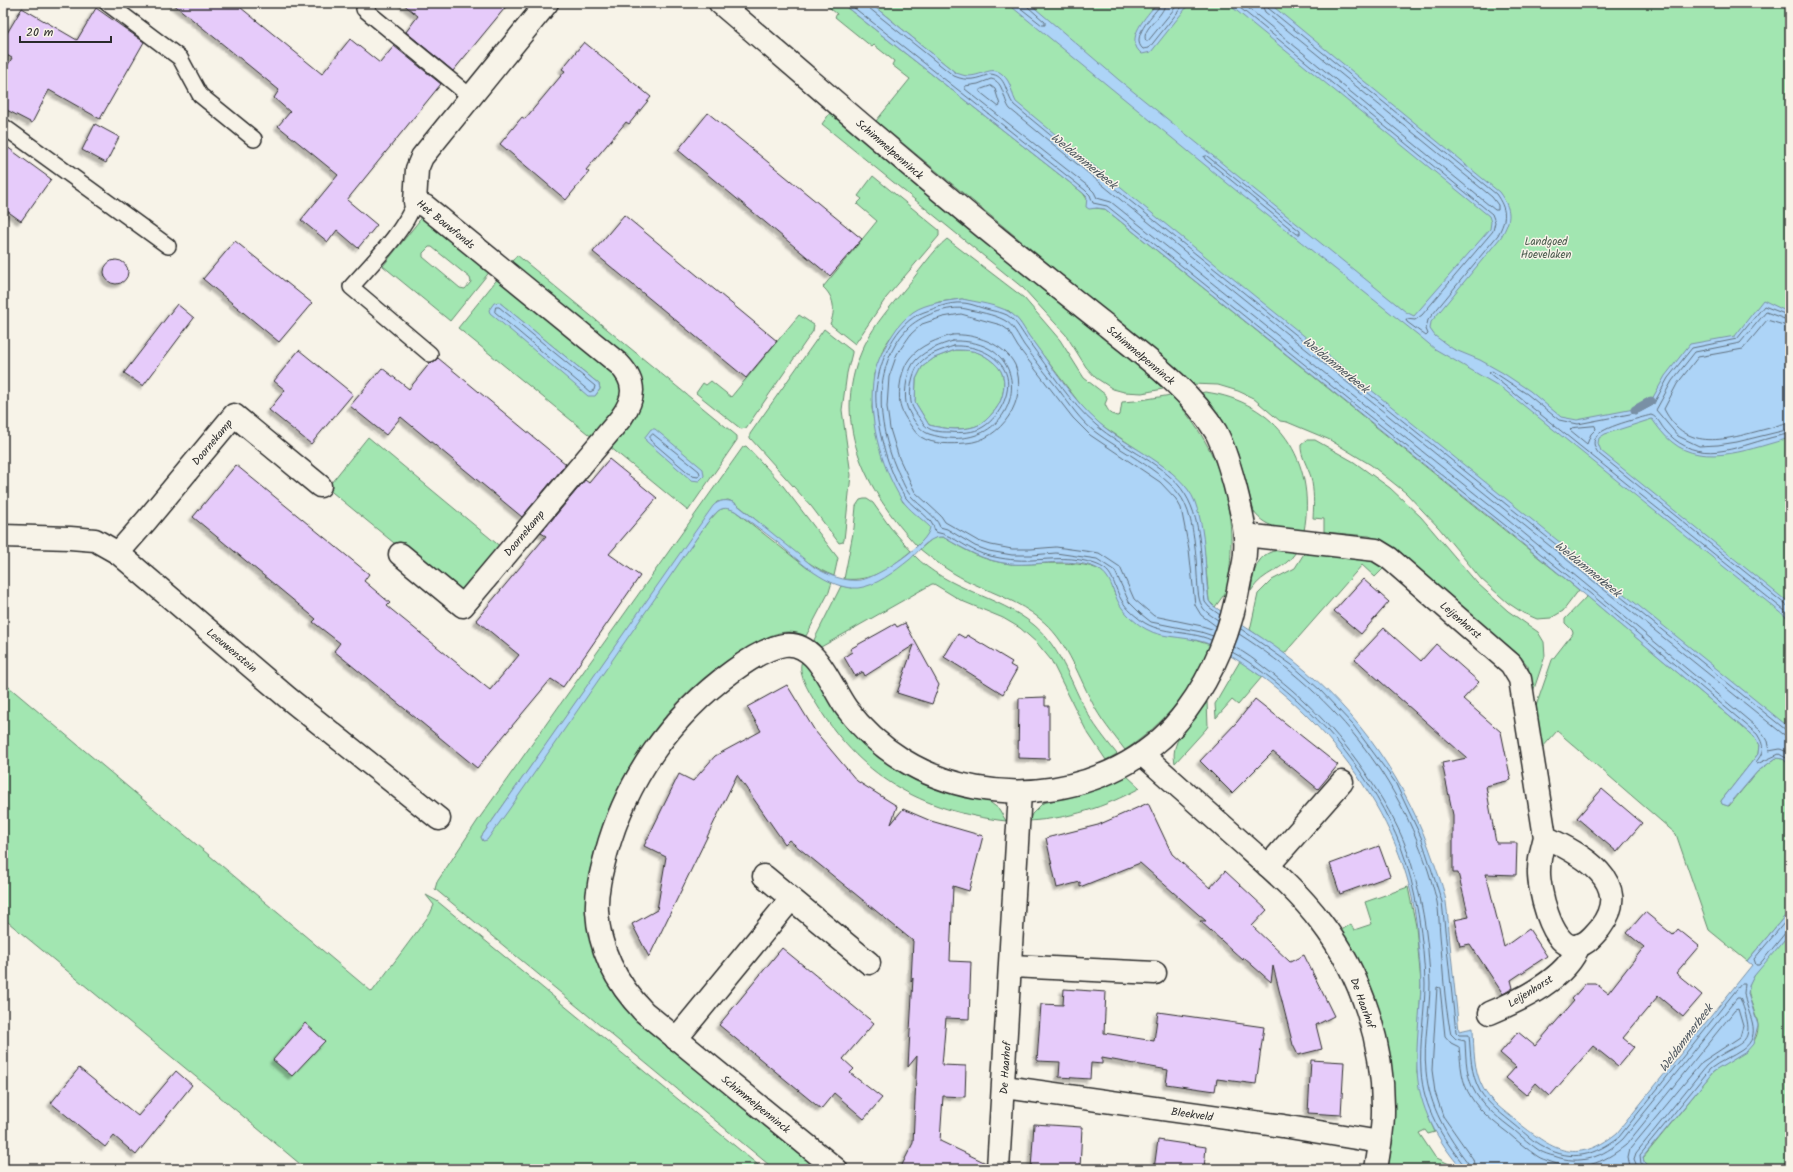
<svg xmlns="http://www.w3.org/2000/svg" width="1793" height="1172" font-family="Kalam,sans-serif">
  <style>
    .green { fill: #a2e6b1; stroke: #66886e; fill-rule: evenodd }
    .water { fill: #add4f7; stroke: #7990a5; fill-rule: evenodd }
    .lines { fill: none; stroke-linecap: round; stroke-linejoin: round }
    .shore { stroke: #5f6f7d; stroke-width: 1 }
    .stream { stroke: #7990a5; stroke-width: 9 }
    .building { fill: #e6cbfa; stroke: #2b2b2b; filter: url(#shadow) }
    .lane-casing { stroke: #2b2b2b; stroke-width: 18 }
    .street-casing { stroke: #2b2b2b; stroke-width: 25 }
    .lane { stroke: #f7f3e8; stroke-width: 15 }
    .street { stroke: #f7f3e8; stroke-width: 22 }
    .labels { text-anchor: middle; stroke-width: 3; stroke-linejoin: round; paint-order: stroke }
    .street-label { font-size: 11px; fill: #2b2b2b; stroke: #f7f3e8 }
    .park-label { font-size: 11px; fill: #495a4c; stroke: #f7f3e8 }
    .water-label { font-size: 12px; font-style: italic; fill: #4c555e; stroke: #f7f3e8 }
  </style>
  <defs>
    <filter id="shadow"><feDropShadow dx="-3.5" dy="3.5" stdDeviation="1" flood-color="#0004"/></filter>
  </defs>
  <rect width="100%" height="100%" fill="#f7f3e8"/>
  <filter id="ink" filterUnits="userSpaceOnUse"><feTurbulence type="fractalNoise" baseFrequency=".025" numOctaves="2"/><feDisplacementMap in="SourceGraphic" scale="8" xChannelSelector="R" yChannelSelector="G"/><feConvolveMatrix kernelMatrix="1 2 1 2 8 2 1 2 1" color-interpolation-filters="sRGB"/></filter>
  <g filter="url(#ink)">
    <!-- green -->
    <g class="green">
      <polygon points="824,3 841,3 1083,193 1093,208 1105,209 1579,590 1563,611 1551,618 1537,619 1523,613 1508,603 1481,579 1439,528 1406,493 1371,465 1330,440 1287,422 1280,421 1253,398 1238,391 1218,385 1192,384 1177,370 876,121 910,79 892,65 894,61 874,45 872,47 835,17 837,14"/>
      <polygon points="870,3 1790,3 1790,754 886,16"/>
      <polygon points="830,113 1152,378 1163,389 1142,393 1124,392 1113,389 1096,378 1086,367 1066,335 1023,288 822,124"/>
      <path d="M873,176L939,230V236L886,298L855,344L830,324C836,310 834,297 823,287L877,221L857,204L862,199L858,196Z"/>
      <path d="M422,213L491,270L450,321L383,266L419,221ZM429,247H432L470,278L471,282L465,289L460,288L423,257V253Z"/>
      <path d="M947,239L1024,298L1060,340L1084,378L1106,395L1107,399L1105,404C1108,411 1110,414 1117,416L1120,415L1122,402L1135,401L1171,395C1226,456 1240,516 1226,597L1223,596L1215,607L1209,601L1204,548L1200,523L1188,490L1170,471L1098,423L1083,408L1030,338L1019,321L1009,311L962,299L939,302L927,307L890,338L884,347L874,374L872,408L876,432L885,463L903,502L931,527C929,536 923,540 917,546C865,490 828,419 865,344C875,324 890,307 904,290C916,276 934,249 947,239Z"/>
      <polygon points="517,255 737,436 737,440 688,511 610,447 639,391 509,265"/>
      <path d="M499,277L619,377L622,399L593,438L458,328ZM500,303L599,384L600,389L595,396Z"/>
      <polygon points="799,315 814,325 813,331 746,428 741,429 696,393 703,383 706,385 711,381 731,397"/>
      <polygon points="824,329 852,351 852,353 847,373 842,410 851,475 844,540 843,542 839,543 811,506 750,438 750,434"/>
      <path d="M955,350C963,350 972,350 979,353C986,356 997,364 1001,371C1007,382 1003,400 996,409C992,414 986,421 981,424C966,432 944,429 929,425L915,402L916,379L922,367L934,358Z"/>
      <path d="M1205,392C1277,401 1317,461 1304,531C1285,529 1266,529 1254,512L1238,454L1230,436L1200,393Z"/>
      <polygon points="368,437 502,548 461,598 327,488"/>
      <path d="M1307,440H1315L1354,462L1390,488L1421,517L1477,583L1508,611L1538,632L1544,642L1545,656L1533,692L1528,666L1520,656L1385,542L1369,536L1324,532V519L1313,518C1314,504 1314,491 1311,477C1308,467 1300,455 1301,445Z"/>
      <path d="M746,446L780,482L838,558L834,576C799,563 765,525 735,503L728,500L717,502L481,837L483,841L707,523L719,510L727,507L735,511L807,568L832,582L829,592L806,636C781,625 764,639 742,651C670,694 616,770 595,851C589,872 585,894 586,916C589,957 609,991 636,1020L817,1169H774L435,889L437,882L478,820L743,447Z"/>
      <path d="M864,499H867L873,503L890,527L911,551C890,568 872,582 844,579L854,528L856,506L860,500Z"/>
      <path d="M938,537H943C967,551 982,561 1011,564C1035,566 1093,555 1109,578C1112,582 1113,590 1115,595L1191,639L1211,645C1194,689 1164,724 1125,750C1113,734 1100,719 1092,702C1076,671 1067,640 1039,618C1019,602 996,594 974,584C954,575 937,563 920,549L932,539Z"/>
      <path d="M1280,550L1296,552C1284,571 1263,571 1251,591C1253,571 1257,552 1280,550Z"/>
      <polygon points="1305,552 1369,558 1384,568 1375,577 1362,565 1284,654 1250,630 1258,594 1272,580 1295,568"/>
      <path d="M914,555C947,590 998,595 1034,625C1060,647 1069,678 1084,707C1093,724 1105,739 1117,754L1106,760L1086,730L1051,660L1037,643L1020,628L1003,618L962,601L934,584H932L821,647L814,640L841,586L852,588L893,571Z"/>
      <polygon points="1587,596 1754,737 1759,745 1758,754 1721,801 1722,804 1729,806 1757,772 1776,758 1783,759 1790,765 1790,910 1747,961 1709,930 1676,834 1557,731 1542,748 1535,709 1552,660 1573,633 1572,630 1565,623 1565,619"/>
      <path d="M802,661L810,667L824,694L841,718L927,784L953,793L987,800L999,809L1006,821C920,811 859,776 814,700C808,690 797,672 802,661Z"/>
      <polygon points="1240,661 1262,677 1238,705 1232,700 1216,718 1215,704"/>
      <path d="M3,682L372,992L430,914L434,905L426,895L437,901L763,1169H536C529,1163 517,1164 509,1169H306L207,1086L3,918Z"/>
      <path d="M1207,702L1208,726L1206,729L1175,763C1169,738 1194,721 1207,702Z"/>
      <path d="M1126,775L1140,788C1102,808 1072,818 1029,821L1032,814L1043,803L1087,792Z"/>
      <path d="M1408,887L1416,926L1421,983L1417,1072L1430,1121L1435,1132L1428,1134L1425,1130L1419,1133L1435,1157L1453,1166L1457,1164L1462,1169H1388C1402,1083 1388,1005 1340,931L1351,924L1354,930L1372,924L1365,902Z"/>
      <path d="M1790,933V1169H1651L1644,1162L1643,1158L1713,1072C1731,1059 1758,1051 1758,1026C1758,1021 1755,1015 1754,1011C1752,1003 1747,995 1749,987C1751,974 1781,944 1790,933Z"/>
    </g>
    <!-- water -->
    <g class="water">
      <path d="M841,3H870L956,73C960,74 964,76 968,76C985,76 995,61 1008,81C1012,87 1012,95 1016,102L1127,193L1790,728V765L1783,759L1776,758L1757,772L1728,806L1722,804L1721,801L1758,754L1759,745L1754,737L1589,598L1497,523L1105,209L1097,208L1089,209L1086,207L1087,197L1083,193Z"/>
      <path d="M1007,3H1029L1119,80L1406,312L1414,316L1490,229L1491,222L1489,216L1227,3H1269L1499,192C1512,210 1512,218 1501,237L1431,322L1430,329L1435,336L1453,349L1480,360L1503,373L1530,391L1561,417L1577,420L1639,408L1651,401L1665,376L1690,344L1735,336L1763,300L1790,313V438C1755,447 1704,469 1672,442C1664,436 1658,427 1652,419L1605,434L1599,438L1598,443L1601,451L1790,604V620L1502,388L1435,349L1417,334L1238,192Z"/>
      <path d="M1157,3H1190L1151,52L1142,54C1123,39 1147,16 1157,3Z"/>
      <path d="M962,299C976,302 998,305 1009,312C1020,318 1024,330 1032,340C1052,367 1072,399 1098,422C1126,447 1181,467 1195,502C1207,533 1204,569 1209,601L1212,605C1239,624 1268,640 1294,661C1359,713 1407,782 1434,862C1438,875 1444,888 1446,902C1448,916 1449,930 1450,944C1453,973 1456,1002 1459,1031L1473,1028C1474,1049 1473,1069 1483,1088C1489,1100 1504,1111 1515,1120C1552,1149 1574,1167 1617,1133L1752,965L1747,961L1790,910V933L1754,976L1749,986L1748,994L1758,1025L1753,1044L1746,1052L1713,1072L1643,1157L1644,1162L1651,1169H1462C1438,1142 1418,1106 1417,1069C1416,1041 1420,1013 1421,986C1421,967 1418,948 1417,930C1407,814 1314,699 1213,646C1193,635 1164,640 1146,629C1137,624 1128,616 1122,608C1111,593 1114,575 1094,567C1068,557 1038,566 1011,564C983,561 966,550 943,537C928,536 919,552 909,560C894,572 876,586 858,588C828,590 798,560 777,542C763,531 749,521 735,511C720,504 717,512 707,523L508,811L487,840L483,841L481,837L713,506C719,500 727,499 735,503L814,567C827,575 845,582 861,580C878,577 929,544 930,527C922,519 909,510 902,500C880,465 867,416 874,375C877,361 885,346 893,334C898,326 905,318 913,312C926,303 947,301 962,299ZM955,350C963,350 972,350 979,353C986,356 997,364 1001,371C1007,382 1003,400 996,409C992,414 986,421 981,424C966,432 944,429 929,425L915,402L916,379L922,367L934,358Z"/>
      <polygon points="499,302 599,384 600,389 595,396 588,396 490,313 489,310 494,303"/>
      <polygon points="651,429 655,429 703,469 704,476 699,481 691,480 646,441 645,437"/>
      <polygon points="522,1165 529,1165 536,1169 509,1169 513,1166"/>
    </g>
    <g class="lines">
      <!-- shore -->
      <g class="shore">
        <path d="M848,3L1085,190L1090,195L1093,203L1107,206L1592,595L1757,734C1764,745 1765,751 1756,762L1757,764L1779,754L1790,760"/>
        <path d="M867,3L869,8L954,76C968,82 976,79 990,74C1007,75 1005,94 1014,105L1124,196L1786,730L1790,731"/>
        <polyline points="1014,3 1042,25 1045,25 1045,22 1028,7 1027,3"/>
        <path d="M1160,3L1159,7C1152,16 1130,38 1143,49L1149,48L1185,3"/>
        <path d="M1165,3C1165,17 1140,28 1146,41H1148L1179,3"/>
        <path d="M1234,3L1492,214L1495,222L1493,231L1422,315L1415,320L1406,319L1407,322L1426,336L1428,334L1426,329L1428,320L1498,235C1507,218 1507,210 1496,194L1268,8L1267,3"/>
        <polyline points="1242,3 1495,210 1498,210 1498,205 1492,197 1265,12 1261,3"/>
        <polygon points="991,86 995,89 1000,105 999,107 980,92 980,90"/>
        <polygon points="1207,156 1300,231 1300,234 1297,234 1205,159 1204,157"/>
        <polygon points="496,307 499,307 595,386 594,390 590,392 495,312"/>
        <polyline points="1790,316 1764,306 1737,339 1692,348 1668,378 1653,405 1640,412 1578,424 1559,420 1527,394 1492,371 1489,373 1790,615"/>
        <polyline points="1790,321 1766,312 1740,343 1695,352 1672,381 1656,410 1678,436 1699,446 1718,445 1737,442 1790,429"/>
        <path d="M1790,327L1767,320L1743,349L1698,357L1677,384L1664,409C1687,454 1727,439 1766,429C1774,427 1782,423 1790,423"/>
        <path d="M952,335C974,333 1005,344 1015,365C1029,399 1001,441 966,443C952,444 933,445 921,437C917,435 914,430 911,426C907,420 901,412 900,404C898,390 901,369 910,358C920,345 938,339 952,335Z"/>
        <path d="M953,341C1046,338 1021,463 929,434C919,431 908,413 906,403C904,391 907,369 916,360C926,350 940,345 953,341Z"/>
        <path d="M954,346C972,345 994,352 1004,369C1015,388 1000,417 983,427C974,433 961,433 950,432C940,432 929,432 923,423C919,417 912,409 911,402C909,391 912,373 919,364C927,354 942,350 954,346Z"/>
        <polygon points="1595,426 1596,429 1591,434 1587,444 1570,430 1572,428"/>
        <polygon points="653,434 699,471 700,474 698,477 692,476 650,440 650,437"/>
        <path d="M1790,434C1757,437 1718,463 1685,446C1677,442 1671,437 1665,430C1661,426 1658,417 1651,415C1640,418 1601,427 1596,437C1592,443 1595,449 1599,454L1786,605L1790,606"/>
        <path d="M1241,629L1292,665L1320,690L1353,725L1395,782L1421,837L1442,902L1456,1032L1459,1035H1469C1471,1054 1470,1073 1480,1091C1488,1104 1503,1115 1515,1125C1524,1132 1533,1142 1544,1147C1572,1163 1595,1155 1619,1137L1741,984H1745C1745,987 1744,990 1744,993C1746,1013 1765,1034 1742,1050C1732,1057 1720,1061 1710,1069L1640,1155L1641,1164L1645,1169"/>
        <polyline points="1215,630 1202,626 1154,616 1134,599 1120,567 1099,553 1056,547 1031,549 1012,549 991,545 978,541 945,522 941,516 915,492 899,458 890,429 887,407 889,377 897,354 911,334 922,324 943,317 961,314 1001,325 1008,330 1018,347 1073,418 1090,435 1160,482 1176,499 1181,508 1189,549 1195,605 1201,615 1216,626"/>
        <path d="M1239,634C1338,697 1409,786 1437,902C1439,912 1439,924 1440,935C1443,967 1444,1002 1451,1034L1456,1039L1465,1041C1466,1060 1466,1078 1476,1094C1485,1108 1501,1120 1514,1130C1522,1137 1531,1145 1540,1151C1544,1153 1549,1155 1554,1156C1580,1166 1603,1157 1623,1139L1737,998H1740C1761,1052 1737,1038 1706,1066L1636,1153L1634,1159L1638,1169"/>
        <path d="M1213,636L1201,632L1151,622L1141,614L1129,602L1115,571L1097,559L1056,553L1032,555H1012L989,551L975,546L947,529L940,527C935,514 920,507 911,496C904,488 901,477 896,468C877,423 872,367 907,329C919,316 949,305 966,309C978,312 993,314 1004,320C1014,325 1018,336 1024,345C1035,360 1047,375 1059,390C1070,405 1080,420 1094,431C1120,451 1172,475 1185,504C1194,523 1196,554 1197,575C1198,584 1197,598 1202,606C1205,612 1212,616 1218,620"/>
        <path d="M1211,640C1187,629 1157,636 1137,617C1129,611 1122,603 1118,593C1112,579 1112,570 1095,564C1075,556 1053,559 1032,560C1018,561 1003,559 990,556C969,552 955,535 935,532C933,517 915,510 906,498C888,473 874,421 876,390C879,362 895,322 924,312C936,308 949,302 962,303C970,303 978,307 986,309C992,311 1001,312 1007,315C1017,321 1022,333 1029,342C1049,369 1070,403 1096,425C1122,448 1167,465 1185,494C1204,524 1200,568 1205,602L1209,607L1220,615"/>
        <path d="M1234,647C1246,653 1256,661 1266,669C1314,705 1352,748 1382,799C1391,814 1400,831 1406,847C1421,891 1429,938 1430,984C1430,1013 1423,1042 1426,1071C1429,1106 1447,1136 1468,1163L1469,1169"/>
        <path d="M1232,652C1244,658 1254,666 1265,674C1324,717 1374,779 1401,847C1416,887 1424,942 1425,984C1425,1013 1419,1042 1421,1071C1423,1107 1442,1138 1464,1165V1169"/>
        <path d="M1790,736L1783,734L1121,200L1010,109C1003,100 1004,81 991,79L978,84L965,86V89L1089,187L1094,192L1097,198L1111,202L1503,516L1595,592L1760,730L1767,741L1769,751L1780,749L1790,753"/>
        <polyline points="1790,916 1754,959 1756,965 1759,965 1786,932 1790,931"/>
        <path d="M1475,1169L1473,1159L1443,1116L1435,1092L1432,1070L1437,987L1440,988L1445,1036L1451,1043L1459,1047C1461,1065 1461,1082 1471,1097C1479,1111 1495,1123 1508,1133C1517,1141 1527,1149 1537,1156C1541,1159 1546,1160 1551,1162C1581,1172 1602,1164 1626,1145L1735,1010L1738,1009L1743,1026L1740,1037L1702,1062L1630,1149L1628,1158L1631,1169"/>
      </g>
      <!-- stream -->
      <polyline class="stream" points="1635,410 1651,401"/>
    </g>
    <!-- building -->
    <g class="building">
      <polygon points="172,3 235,3 322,74 350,39 380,63 394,46 441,84 347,200 377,225 358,248 337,230 328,242 301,220 338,175 278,126 290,112 274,98 279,90"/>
      <polygon points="402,3 509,3 453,71 406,32 418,16"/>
      <polygon points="22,8 77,40 96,8 144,42 100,119 49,90 32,123 3,108 3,73 12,58 3,53 3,40"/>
      <polygon points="584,42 651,97 629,124 626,122 586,170 589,172 566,200 500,144 522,117 525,119 565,71 562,69"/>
      <polygon points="708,113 862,239 830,276 678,150"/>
      <polygon points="95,124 119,137 106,163 82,150"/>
      <polygon points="3,144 51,179 21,221 3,208"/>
      <polygon points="624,215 777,341 746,378 593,252"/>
      <polygon points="235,241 312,303 279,342 203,279"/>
      <circle cx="116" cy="272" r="12"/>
      <polygon points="177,304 194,318 143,386 124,373"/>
      <polygon points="299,350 353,394 311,444 269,410 285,390 274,381"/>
      <polygon points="438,358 566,464 522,517 401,417 386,435 350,406 382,368 409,389 430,363 433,362"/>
      <polygon points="609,459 657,498 609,554 640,576 563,687 551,679 477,768 334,651 340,643 313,622 316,619 193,517 236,465 369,574 364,581 390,603 387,606 490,690 519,655 476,620 546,536 541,533 585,480 589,483"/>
      <polygon points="1363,579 1389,602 1361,634 1334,611"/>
      <polygon points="905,623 939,685 932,704 897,693 914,645 865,676 863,672 855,676 844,657 852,652 850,649 879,633 895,624 897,627"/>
      <polygon points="1384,628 1421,661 1436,644 1479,682 1463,699 1501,732 1511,780 1486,786 1496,843 1517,843 1516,875 1486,874 1504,947 1529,929 1547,956 1511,980 1513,988 1503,994 1470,944 1460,946 1454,920 1469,917 1458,873 1453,873 1453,815 1442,763 1467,758 1355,659"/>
      <polygon points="958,634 965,638 967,635 1012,662 1010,665 1017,669 1003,694 944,657"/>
      <polygon points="787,685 815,731 857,781 897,806 891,824 903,809 931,821 983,836 969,891 953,886 950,961 971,962 969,1019 946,1018 942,1065 966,1066 965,1097 943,1096 940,1141 986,1163 986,1169 900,1169 913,1143 917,1056 908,1067 913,978 911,981 913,941 789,840 785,844 737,775 649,957 632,924 657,910 666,857 644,846 679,774 693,781 715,756 761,731 747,707"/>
      <polygon points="1045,697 1045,706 1049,706 1049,759 1018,758 1019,698"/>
      <polygon points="1255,699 1338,765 1318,789 1273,752 1232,793 1200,761 1237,722"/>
      <polygon points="1602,789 1642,823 1617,852 1577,818"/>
      <polygon points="1148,803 1172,854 1210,888 1225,871 1267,910 1252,926 1290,962 1304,955 1334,1016 1316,1025 1322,1049 1298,1055 1293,1045 1273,966 1271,982 1244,958 1243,960 1200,921 1206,921 1140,863 1080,887 1080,882 1057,888 1046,838 1098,825"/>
      <polygon points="1379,846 1390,876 1340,894 1330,864"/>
      <polygon points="1645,912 1673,935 1678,929 1699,946 1676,973 1702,995 1683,1017 1658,996 1623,1038 1634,1047 1618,1066 1593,1046 1550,1096 1536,1083 1526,1095 1506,1078 1516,1067 1500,1053 1518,1032 1535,1046 1574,1001 1572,999 1586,983 1595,983 1608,993 1644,947 1627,933"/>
      <polygon points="782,948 874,1023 843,1059 854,1069 850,1073 882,1098 864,1119 834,1093 821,1109 719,1025"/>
      <polygon points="1064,989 1106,992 1104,1033 1154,1041 1158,1012 1264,1027 1256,1084 1217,1079 1215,1091 1166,1084 1168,1070 1102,1058 1102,1064 1091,1063 1090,1079 1059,1077 1060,1062 1037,1061 1041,1004 1063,1005"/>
      <polygon points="305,1023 325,1041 292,1076 273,1060"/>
      <polygon points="1311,1060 1344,1062 1341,1115 1308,1113"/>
      <polygon points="79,1068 138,1116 176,1071 192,1085 136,1155 114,1136 105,1147 51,1103"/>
      <polygon points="1034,1124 1082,1127 1080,1169 1031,1169"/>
      <polygon points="1158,1140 1206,1147 1204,1169 1154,1169"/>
    </g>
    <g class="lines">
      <!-- lane casing -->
      <g class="lane-casing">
        <g id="lane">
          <polyline points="107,3 180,58 200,95 254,139"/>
          <polyline points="369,3 364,9 471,97"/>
          <polyline points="3,126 168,246"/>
          <path d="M415,202C404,232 372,263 351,287L430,354"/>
        </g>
      </g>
      <!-- street casing -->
      <g class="street-casing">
        <g id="street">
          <path d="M720,3C812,81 902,161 996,237C1033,267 1070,297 1107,326C1146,358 1190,389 1216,432C1225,449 1230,468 1235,486C1240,507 1247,530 1245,552C1245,561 1242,571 1240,580C1232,627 1215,672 1186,711C1123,797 992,815 903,760C882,747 862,729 847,709C831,688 817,640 784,645C766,648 748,660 733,671C671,716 626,780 606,854C601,873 596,892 597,911C599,950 617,984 644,1012L836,1169"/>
          <path d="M1245,535L1376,550L1389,558L1511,664L1520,679L1545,837C1542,848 1539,858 1539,870C1538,887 1551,945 1573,946C1585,947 1593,936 1600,928C1635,882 1581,854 1545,837"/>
          <polyline points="3,536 70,538 95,540 118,553 288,698 439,819"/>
          <polyline points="118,553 146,521 234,415 320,486"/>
          <path d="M400,554L463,606L621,418C635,398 637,383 619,364L425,206L415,202L417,169L422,157L547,3"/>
          <path d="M1142,754C1175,783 1207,812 1240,841C1268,866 1298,891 1321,922C1362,975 1384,1045 1383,1112C1383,1131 1379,1150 1376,1169"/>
          <polyline points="1268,866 1342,782"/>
          <polyline points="764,876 869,963"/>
          <polyline points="1011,966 1155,973"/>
          <path d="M1490,1013C1521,1000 1568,978 1579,945"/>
          <polyline points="676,1039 791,899"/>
          <polyline points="1004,1087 1283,1126 1380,1142"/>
          <polyline points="998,1169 1020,792"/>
        </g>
      </g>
      <!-- lane -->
      <use href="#lane" class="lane"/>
      <!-- street -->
      <use href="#street" class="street"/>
    </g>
  </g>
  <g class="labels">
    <!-- street labels -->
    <g class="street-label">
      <text transform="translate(890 149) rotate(41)" y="4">Schimmelpenninck</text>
      <text transform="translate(446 224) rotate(39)" y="4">Het Bouwfonds</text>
      <text transform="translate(1141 355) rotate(40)" y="4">Schimmelpenninck</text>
      <text transform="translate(212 442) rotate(-50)" y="4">Doornekamp</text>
      <text transform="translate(524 533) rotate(-50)" y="4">Doornekamp</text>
      <text transform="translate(1461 620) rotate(41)" y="4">Leijenhorst</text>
      <text transform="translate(232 650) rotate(40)" y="4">Leeuwenstein</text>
      <text transform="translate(1530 991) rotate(-32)" y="4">Leijenhorst</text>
      <text transform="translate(1363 1003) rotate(70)" y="4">De Haarhof</text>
      <text transform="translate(1005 1068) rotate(-86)" y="4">De Haarhof</text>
      <text transform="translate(756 1104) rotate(39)" y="4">Schimmelpenninck</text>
      <text transform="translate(1192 1114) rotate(8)" y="4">Bleekveld</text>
    </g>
    <!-- park labels -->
    <g class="park-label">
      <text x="1546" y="245">Landgoed<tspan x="1546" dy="13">Hoevelaken</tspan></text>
    </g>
    <!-- water labels -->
    <g class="water-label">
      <text transform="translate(1084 161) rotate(39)" y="4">Weldammerbeek</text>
      <text transform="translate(1336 365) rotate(39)" y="4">Weldammerbeek</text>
      <text transform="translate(1588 569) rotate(39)" y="4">Weldammerbeek</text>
      <text transform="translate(1686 1038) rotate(-53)" y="4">Weldammerbeek</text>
    </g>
  </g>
  <!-- margin -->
  <rect width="1793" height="1172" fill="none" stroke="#f7f3e8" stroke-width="16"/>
  <rect x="8" y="8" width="1777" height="1156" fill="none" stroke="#2b2b2b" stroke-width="1.5" filter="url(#ink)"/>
  <!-- scale -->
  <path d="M20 36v6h91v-6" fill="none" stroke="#2b2b2b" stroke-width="2"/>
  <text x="26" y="36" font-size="12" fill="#2b2b2b" stroke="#f7f3e8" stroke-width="3" paint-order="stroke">20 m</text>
</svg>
